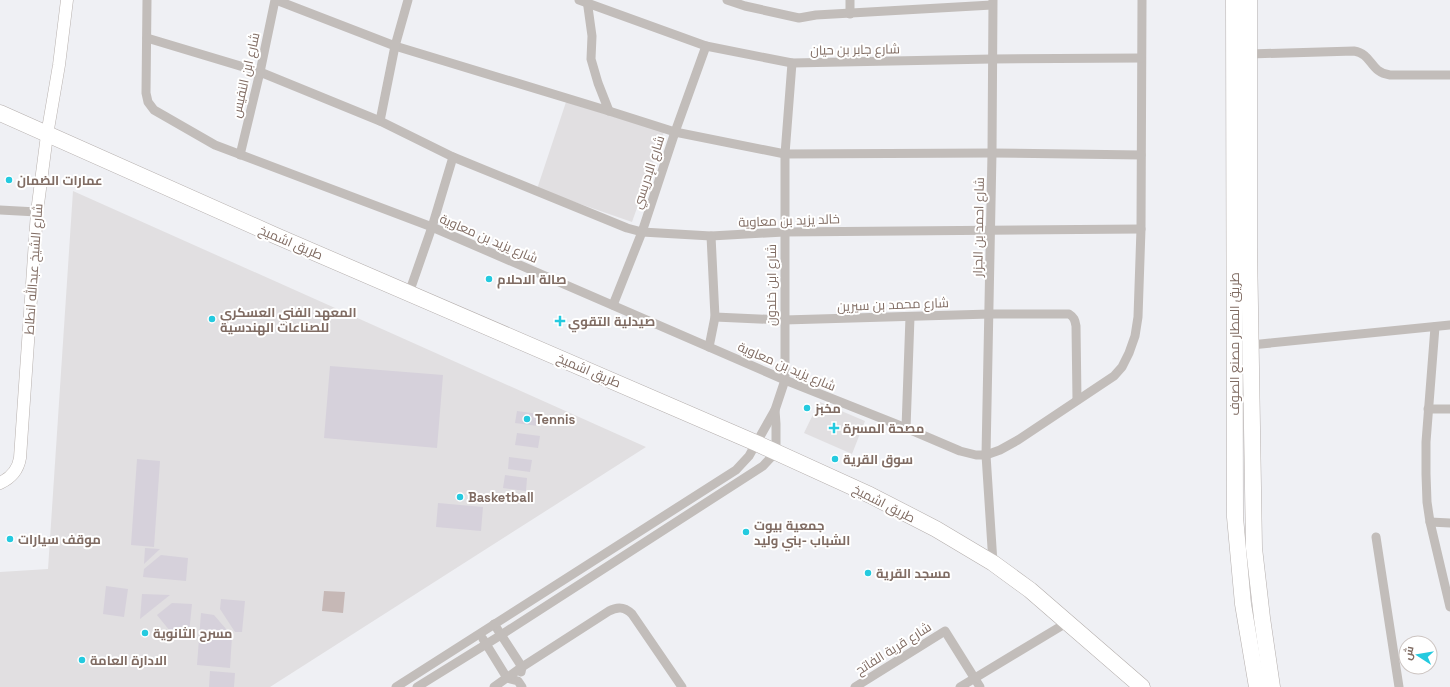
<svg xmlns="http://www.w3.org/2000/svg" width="1450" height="687" font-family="'Space Grotesk',Cairo,sans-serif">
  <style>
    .built { fill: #e1dfe1 }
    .green { fill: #d6d1db }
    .water { fill: #c6b8b6 }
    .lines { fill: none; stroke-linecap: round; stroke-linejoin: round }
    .secondary-casing { stroke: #b7b0ad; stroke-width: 13 }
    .highway-casing { stroke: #b4aeac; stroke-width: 17 }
    .street { stroke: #c2bdba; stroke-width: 9 }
    .secondary { stroke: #fff; stroke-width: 12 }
    .highway { stroke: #fff; stroke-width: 16 }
    .poi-dot { fill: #24cadf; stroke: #fff; stroke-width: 1.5 }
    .labels { text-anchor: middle; stroke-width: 4; stroke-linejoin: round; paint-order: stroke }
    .street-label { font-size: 13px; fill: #806c63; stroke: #fff }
    .poi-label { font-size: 13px; font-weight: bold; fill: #806c63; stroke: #fff; text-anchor: start }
  </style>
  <rect width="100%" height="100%" fill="#eff0f4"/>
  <!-- built -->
  <g class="built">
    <polygon points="566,102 664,132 632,222 537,189"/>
    <polygon points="73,191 646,447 270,687 0,687 0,572 48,569"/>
    <polygon points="820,402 865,421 852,454 804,433 818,404"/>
  </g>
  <!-- green -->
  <g class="green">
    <polygon points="330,366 443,375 437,448 324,438"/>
    <polygon points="517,411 539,414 538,426 515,423"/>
    <polygon points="517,433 540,436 538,448 515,445"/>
    <polygon points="509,457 532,460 530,472 508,469"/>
    <polygon points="137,459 160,461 154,547 131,545"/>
    <polygon points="505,475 527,478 526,491 503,488"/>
    <polygon points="438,503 483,507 481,531 436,527"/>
    <polygon points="145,548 160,549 144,564"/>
    <polygon points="161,555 188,558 186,581 143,577 144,569"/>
    <polygon points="106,586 128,589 124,617 103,614"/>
    <polygon points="142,594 170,595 140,619"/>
    <polygon points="221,599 245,601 242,632 235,632 220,609"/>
    <polygon points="172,603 192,604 189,633 170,631 157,615"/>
    <polygon points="201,613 214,615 232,636 230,668 197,665"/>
    <polygon points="210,671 235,673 234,687 209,687"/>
  </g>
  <!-- water -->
  <polygon class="water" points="324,591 345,592 343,613 322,611"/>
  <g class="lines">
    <!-- secondary casing -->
    <g class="secondary-casing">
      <path id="secondary" d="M0,483C11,478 18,470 20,458L37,212L47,135L59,65L67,0"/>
    </g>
    <!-- highway casing -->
    <g class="highway-casing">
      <g id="highway">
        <polyline points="1234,0 1235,517 1243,604 1257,687"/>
        <polyline points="1249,0 1249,247 1254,548 1262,618 1272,687"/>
        <polyline points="0,113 274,235 756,443 870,495 936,529 993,563 1030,590 1142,687"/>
      </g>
    </g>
    <!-- street -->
    <g class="street">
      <polyline points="147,0 146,93 148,102 154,110 215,145 432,227 785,380 906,428 960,451 976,455 986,455 1000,450 1018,440 1114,376 1122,367 1129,353 1135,336 1138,317 1141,229 1142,0"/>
      <polyline points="276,0 395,46 609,111 675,132 785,154 992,153 1141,155"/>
      <polyline points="579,0 706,46 792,63 992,59 1141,58"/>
      <polyline points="587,0 592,36 591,59 598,83 609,111"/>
      <polyline points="727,0 745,6 799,18 816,15 992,5"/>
      <polyline points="993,0 992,153 986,455 993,563"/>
      <polyline points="850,14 850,0"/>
      <polyline points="147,38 260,72 380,121 453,157 627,228 642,232 711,236 784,232 1141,229"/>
      <path d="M1250,54L1354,51C1373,54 1369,72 1390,75H1450"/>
      <polyline points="380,121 395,46 408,0"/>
      <polyline points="240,155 260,72 275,0"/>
      <polyline points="0,210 37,212"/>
      <polyline points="409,293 432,227 453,157"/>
      <polyline points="613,305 642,232 675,132 706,46"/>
      <path d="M715,317L784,320L990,314H1069C1074,317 1075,320 1076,326L1077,400"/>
      <polyline points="1435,327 1426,442 1426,474 1427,502 1430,522 1450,607"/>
      <polyline points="1251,345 1450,325"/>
      <polyline points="709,347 715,317 711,236"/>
      <polyline points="1428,409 1450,409"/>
      <polyline points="906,428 910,317"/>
      <polyline points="1430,522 1450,523"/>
      <polyline points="1376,537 1399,687"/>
      <polyline points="494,624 522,667 521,672"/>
      <polyline points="483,639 507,678 518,681 522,687"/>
      <polyline points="396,687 736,470 749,456 775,410 785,380 785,154 792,63"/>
      <polyline points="417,687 501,635 763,466 776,452 776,424 775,410"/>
      <path d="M494,687L522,667L609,611C618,606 625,607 632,614L682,687"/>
      <polyline points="855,687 945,631 980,687"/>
      <polyline points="960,687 1068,622"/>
    </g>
    <!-- secondary -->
    <use href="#secondary" class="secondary"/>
    <!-- highway -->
    <use href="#highway" class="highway"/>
  </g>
  <!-- markers -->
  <g class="poi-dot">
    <circle cx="9" cy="180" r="4"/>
    <circle cx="489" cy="279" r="4"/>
    <circle cx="212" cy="319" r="4"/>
    <path d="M558 315h4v4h4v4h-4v4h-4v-4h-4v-4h4z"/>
    <circle cx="807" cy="408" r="4"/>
    <circle cx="527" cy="419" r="4"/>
    <path d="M832 422h4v4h4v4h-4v4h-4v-4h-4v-4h4z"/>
    <circle cx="835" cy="459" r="4"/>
    <circle cx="460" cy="497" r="4"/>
    <circle cx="746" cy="532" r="4"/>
    <circle cx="10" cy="539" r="4"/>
    <circle cx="868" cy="573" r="4"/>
    <circle cx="145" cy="633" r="4"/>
    <circle cx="82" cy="660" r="4"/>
  </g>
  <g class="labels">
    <!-- street labels -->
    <g class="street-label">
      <text transform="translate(855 49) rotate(-1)" y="5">شارع جابر بن حيان</text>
      <text transform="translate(245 75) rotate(-77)" y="5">شارع ابن النفيس</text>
      <text transform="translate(648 172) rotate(-72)" y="5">شارع الإدريسي</text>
      <text transform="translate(789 220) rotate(-2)" y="5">خالد يزيد بن معاوية</text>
      <text transform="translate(978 227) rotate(-89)" y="5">شارع احمد بن الجزار</text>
      <text transform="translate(489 238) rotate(23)" y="5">شارع يزيد بن معاوية</text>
      <text transform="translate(291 242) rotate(23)" y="5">طريق اشميخ</text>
      <text transform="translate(33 269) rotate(-86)" y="5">شارع الشيخ عبدالله انطاط</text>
      <text transform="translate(771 285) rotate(-90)" y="5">شارع ابن خلدون</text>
      <text transform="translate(893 304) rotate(-2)" y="5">شارع محمد بن سيرين</text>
      <text transform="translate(1234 344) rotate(-90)" y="5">طريق المطار مصنع الصوف</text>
      <text transform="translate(787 366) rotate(23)" y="5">شارع يزيد بن معاوية</text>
      <text transform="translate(589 370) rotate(23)" y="5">طريق اشميخ</text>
      <text transform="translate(884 503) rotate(27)" y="5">طريق اشميخ</text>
      <text transform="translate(893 648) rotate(-32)" y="5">شارع قرية الفاتح</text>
    </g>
    <!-- poi labels -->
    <g class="poi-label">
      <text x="17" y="185">عمارات الضمان</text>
      <text x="497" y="284">صالة الاحلام</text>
      <text x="220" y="317">المعهد الفني العسكري<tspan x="220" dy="15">للصناعات الهندسية</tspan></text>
      <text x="568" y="326">صيدلية التقوي</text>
      <text x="815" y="413">مخبز</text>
      <text x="535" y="424">Tennis</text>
      <text x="843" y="433">مصحة المسرة</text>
      <text x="843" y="464">سوق القرية</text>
      <text x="468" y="502">Basketball</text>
      <text x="754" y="530">جمعية بيوت<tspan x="754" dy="15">الشباب -بني وليد</tspan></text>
      <text x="18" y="544">موقف سيارات</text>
      <text x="876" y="578">مسجد القرية</text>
      <text x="153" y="638">مسرح الثانوية</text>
      <text x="90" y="665">الادارة العامة</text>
    </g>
  </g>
  <!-- north arrow -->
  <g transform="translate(1418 655) rotate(282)"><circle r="19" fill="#ffffff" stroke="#ccc4c1"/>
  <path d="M0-3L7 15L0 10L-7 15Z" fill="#24cadf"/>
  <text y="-6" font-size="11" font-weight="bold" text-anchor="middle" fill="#806c63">ش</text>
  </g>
</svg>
